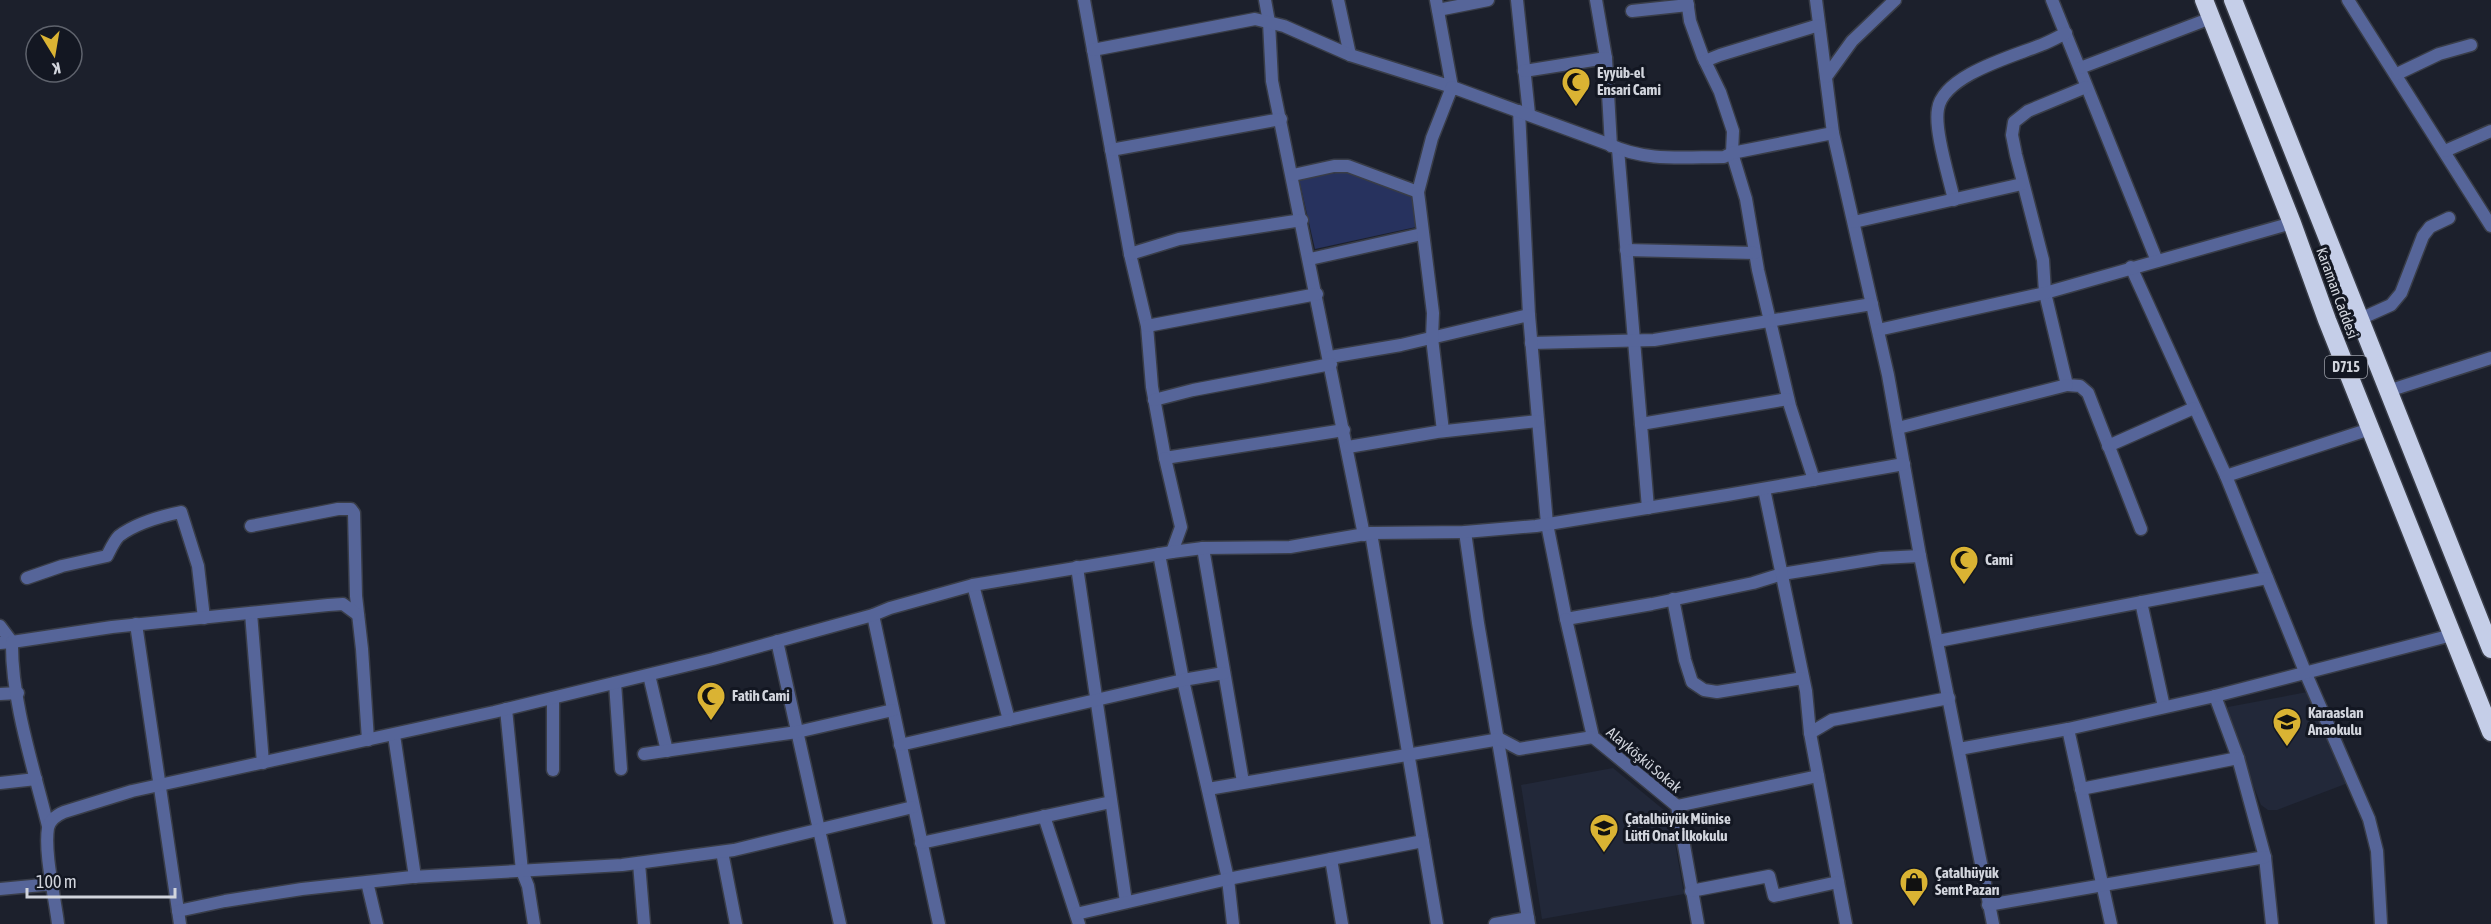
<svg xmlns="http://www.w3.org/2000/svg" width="2491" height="924" font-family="'Asap Condensed',sans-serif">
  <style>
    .built { fill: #222839 }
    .green { fill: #27325e }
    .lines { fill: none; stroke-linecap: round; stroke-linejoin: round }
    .minor-casing { stroke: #393d48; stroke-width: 15 }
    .highway-casing { stroke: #393d48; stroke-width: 21 }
    .minor { stroke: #566599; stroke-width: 12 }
    .highway { stroke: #c5cee8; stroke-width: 18 }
    .labels { text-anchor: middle; stroke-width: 6; stroke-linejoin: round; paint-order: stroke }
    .shield { fill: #131722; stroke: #999ca5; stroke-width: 1.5 }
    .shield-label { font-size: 14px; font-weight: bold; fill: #d2d5dd }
    .poi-label { font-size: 15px; font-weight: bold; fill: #d2d5dd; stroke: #131722; text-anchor: start }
    .street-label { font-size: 15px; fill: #d2d5dd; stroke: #131722 }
  </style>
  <rect width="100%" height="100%" fill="#1c202c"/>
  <!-- built -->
  <g class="built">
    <polygon points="2313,691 2348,783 2277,810 2268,810 2261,805 2225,713 2228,707"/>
    <polygon points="1613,768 1670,815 1684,894 1542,919 1521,785"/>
  </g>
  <!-- green -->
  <polygon class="green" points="1347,171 1413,196 1416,227 1315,249 1299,179"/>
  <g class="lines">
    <!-- minor casing -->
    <g class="minor-casing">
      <g id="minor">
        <polyline points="1084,0 1130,254 1147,326 1152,387 1165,458 1344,430"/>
        <polyline points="1265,0 1269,22 1272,81 1364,535"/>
        <polyline points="1338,0 1350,55"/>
        <polyline points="1517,0 1529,114"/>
        <polyline points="1596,0 1606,58 1611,146"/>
        <polyline points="1687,0 1690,21 1703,57 1720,92 1733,131 1732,153 1746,199 1758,270 1790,406 1814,480"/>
        <polyline points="1816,0 1833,133 1888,375 1920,556 1993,924"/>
        <polyline points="2052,0 2157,261"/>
        <polyline points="2348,0 2491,226"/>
        <polyline points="1438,10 1488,0"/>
        <polyline points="1632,11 1688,5"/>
        <polyline points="1093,50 1255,19 1284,26 1350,55 1452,87 1436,0"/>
        <polyline points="1705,61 1720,55 1819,25"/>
        <polyline points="2080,68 2211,18"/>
        <polyline points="1524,71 1606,58"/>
        <polyline points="2397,74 2439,54 2471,45"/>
        <polyline points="1826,77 1852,41 1895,0"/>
        <polyline points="2086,87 2028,111 2014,122 2012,135 2016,155 2043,260 2045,293 2067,385 2080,386 2088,393 2141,529"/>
        <polyline points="1519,111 1529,315"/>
        <polyline points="1618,149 1641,424"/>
        <polyline points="1111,150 1281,119"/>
        <polyline points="2445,151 2491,131"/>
        <polyline points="1293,175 1334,166 1348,166 1418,192"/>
        <path d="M1954,200C1949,177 1934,130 1938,109C1943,75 2014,56 2041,45C2049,42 2058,37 2066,33"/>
        <polyline points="1854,222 2022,184"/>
        <polyline points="1626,250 1755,253"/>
        <polyline points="1130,254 1179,239 1302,220"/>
        <polyline points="1310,259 1422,234"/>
        <polyline points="2131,267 2226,476 2306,674 2369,819 2377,851 2381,924"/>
        <polyline points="2360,319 2391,305 2401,293 2423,236 2430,227 2449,218"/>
        <polyline points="1147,326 1317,294"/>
        <polyline points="1878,330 2045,293 2292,223"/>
        <polyline points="1531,343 1654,340 1872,304"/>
        <polyline points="1330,357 1401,345 1529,315 1547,524 1566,619 1652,604 1753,583 1782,574 1881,558 1920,556"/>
        <polyline points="2388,391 2491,358"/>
        <polyline points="1154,400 1193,390 1331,364"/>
        <polyline points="1898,428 2067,385"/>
        <path d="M1443,431L1432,338L1433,313L1418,192L1432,138L1452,87L1608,144C1646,162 1682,157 1724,157L1732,153L1833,133"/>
        <polyline points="2108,446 2194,408"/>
        <polyline points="1348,447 1437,432 1538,421"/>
        <polyline points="1165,458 1181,527 1172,552"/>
        <polyline points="2226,476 2370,429"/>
        <polyline points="1764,489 1806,691 1810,733 1846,924"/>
        <polyline points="1648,508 1641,424 1788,399"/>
        <polyline points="251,526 338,509 351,509 354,513 356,596 362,649 368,740"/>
        <polyline points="1465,532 1478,623 1529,924"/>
        <polyline points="1371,533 1437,924"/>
        <polyline points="1203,548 1243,782"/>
        <polyline points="1159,554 1183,680 1228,879 1233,924"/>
        <polyline points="1077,567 1126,902"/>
        <path d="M27,578L62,566L107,556C110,550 114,541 119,536C135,524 162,516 181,512L198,566L204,618"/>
        <polyline points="973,585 1009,720"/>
        <polyline points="1673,599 1685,660 1692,682 1704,690 1717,692 1803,678"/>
        <polyline points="2141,602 2164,707"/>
        <polyline points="251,613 263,763"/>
        <polyline points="873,615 939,924"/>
        <polyline points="1566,619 1593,737 1677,806 1698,924"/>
        <polyline points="136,624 180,924"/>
        <polyline points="0,626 12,642 0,643"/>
        <polyline points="777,641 840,924"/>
        <polyline points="1938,641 2267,578"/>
        <polyline points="649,675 667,751"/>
        <polyline points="615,683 621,769"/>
        <polyline points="0,694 18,693"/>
        <polyline points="2215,696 2238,758 2265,857 2272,924"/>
        <polyline points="506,709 522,871 528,886 534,924"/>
        <polyline points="2068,729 2111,924"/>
        <polyline points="1810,733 1832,720 1949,698"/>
        <polyline points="394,735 415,877"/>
        <polyline points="900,745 1183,680 1224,673"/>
        <polyline points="1959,749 2068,729 2215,696 2452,635"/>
        <polyline points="644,754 797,732 893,710"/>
        <polyline points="553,770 553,698"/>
        <polyline points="0,783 36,779"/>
        <polyline points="1208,789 1500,739 1519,749 1593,737"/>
        <polyline points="2081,789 2238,758"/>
        <polyline points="1677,806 1818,776"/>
        <polyline points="1044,816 1079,924"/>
        <path d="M48,826C34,769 11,700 12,642L112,627L328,605L343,604L358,615"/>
        <polyline points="921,843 1111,802"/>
        <polyline points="722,852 736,924"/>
        <polyline points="1331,859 1342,924"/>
        <polyline points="639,863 644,924"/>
        <polyline points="367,882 377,924"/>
        <polyline points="0,889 53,884"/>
        <polyline points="1691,891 1769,876 1774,896 1838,882"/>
        <polyline points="1988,905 2265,857"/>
        <polyline points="178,911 225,901 302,889 412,877 622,865 734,850 913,807"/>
        <polyline points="1076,914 1228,879 1423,841"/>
        <path d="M58,924C55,898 44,853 48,828C50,819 57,815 64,812L132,791L494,712L713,659L873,615L890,608L973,585L1172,552L1203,548L1290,547L1371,533L1465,532L1536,526L1727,495L1904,464"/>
        <polyline points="1495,924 1528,918"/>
      </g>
    </g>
    <!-- highway casing -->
    <g class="highway-casing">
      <g id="highway">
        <polyline points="2204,0 2292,223 2327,320 2491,732"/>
        <polyline points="2233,0 2491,649"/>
      </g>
    </g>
    <!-- minor -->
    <use href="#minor" class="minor"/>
    <!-- highway -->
    <use href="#highway" class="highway"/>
  </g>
  <!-- icons -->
  <defs>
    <g id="mosque-pin" transform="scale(1.5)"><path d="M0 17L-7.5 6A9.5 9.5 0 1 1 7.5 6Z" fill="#dab333" stroke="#131722"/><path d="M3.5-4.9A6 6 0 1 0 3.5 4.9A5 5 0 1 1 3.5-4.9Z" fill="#111"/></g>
    <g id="school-pin" transform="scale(1.5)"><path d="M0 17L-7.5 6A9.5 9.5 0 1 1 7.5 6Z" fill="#dab333" stroke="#131722"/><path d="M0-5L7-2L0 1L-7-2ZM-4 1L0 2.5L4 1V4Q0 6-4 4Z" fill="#111"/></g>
    <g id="shop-pin" transform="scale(1.5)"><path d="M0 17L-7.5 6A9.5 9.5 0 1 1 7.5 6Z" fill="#dab333" stroke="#131722"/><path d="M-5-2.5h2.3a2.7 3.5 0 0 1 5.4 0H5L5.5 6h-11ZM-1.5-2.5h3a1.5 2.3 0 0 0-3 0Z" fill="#111"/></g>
  </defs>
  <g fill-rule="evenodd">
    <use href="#mosque-pin" x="1576" y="82"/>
    <use href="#mosque-pin" x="1964" y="560"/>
    <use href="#mosque-pin" x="711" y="696"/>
    <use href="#school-pin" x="2287" y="722"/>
    <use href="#school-pin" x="1604" y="828"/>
    <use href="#shop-pin" x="1914" y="882"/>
  </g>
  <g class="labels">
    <!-- shield labels -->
    <rect class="shield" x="2325" y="356" width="42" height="22" rx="4.5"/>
    <g class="shield-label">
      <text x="2346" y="372">D715</text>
    </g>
    <!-- poi labels -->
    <g class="poi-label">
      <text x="1597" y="78">Eyyüb-el<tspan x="1597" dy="17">Ensari Cami</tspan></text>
      <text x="1985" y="565">Cami</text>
      <text x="732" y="701">Fatih Cami</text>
      <text x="2308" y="718">Karaaslan<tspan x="2308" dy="17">Anaokulu</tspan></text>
      <text x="1625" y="824">Çatalhüyük Münise<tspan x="1625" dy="17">Lütfi Onat İlkokulu</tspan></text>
      <text x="1935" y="878">Çatalhüyük<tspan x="1935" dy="17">Semt Pazarı</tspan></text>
    </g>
    <!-- street labels -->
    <g class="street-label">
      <text transform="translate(2337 293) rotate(70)" y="5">Karaman Caddesi</text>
      <text transform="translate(1644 760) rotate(40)" y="5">Alayköşkü Sokak</text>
    </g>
  </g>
  <!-- north arrow -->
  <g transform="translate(54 54) rotate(169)"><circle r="28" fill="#131722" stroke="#5f636d" stroke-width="1.5"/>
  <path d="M0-4.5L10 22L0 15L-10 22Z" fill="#dab333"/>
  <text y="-9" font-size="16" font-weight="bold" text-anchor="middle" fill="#d2d5dd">K</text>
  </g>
  <!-- scale -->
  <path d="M27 888v9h148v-9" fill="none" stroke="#d2d5dd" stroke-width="3"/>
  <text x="36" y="888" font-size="18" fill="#d2d5dd" stroke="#131722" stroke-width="4.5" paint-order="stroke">100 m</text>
</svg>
